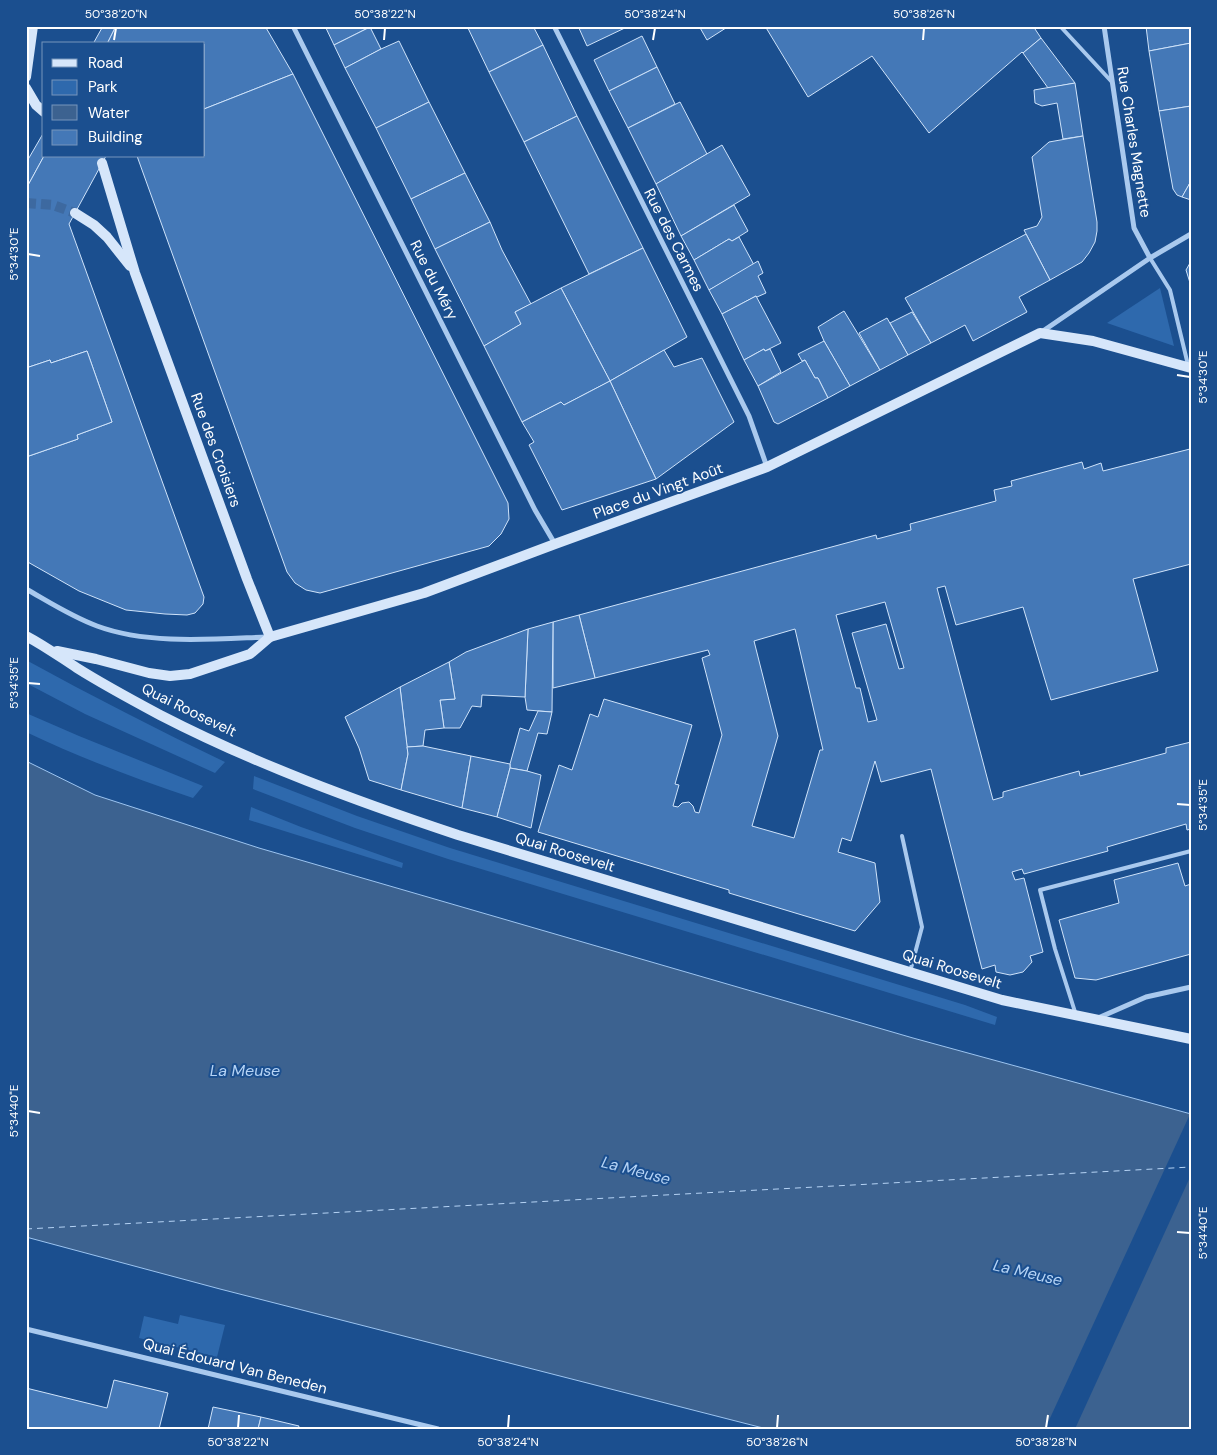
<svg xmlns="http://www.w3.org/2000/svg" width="1217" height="1455" font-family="'DM Sans',sans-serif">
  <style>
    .green { fill: #2e69ad }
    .water { fill: #3c6290; stroke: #9cc4f0 }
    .pier { fill: #1b4f8f }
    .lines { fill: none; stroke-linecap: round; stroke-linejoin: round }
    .ferry { stroke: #b5d3f5; stroke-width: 1; stroke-dasharray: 6 5; stroke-linecap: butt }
    .building { fill: #4478b7; stroke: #cfe3fa; fill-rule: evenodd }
    .secondary-tunnel { stroke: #3d69a0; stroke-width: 10; stroke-dasharray: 10 5; stroke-linecap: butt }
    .lane { stroke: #a9c9ee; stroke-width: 4 }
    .street { stroke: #a9c9ee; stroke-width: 5 }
    .secondary { stroke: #d6e6fa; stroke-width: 10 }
    .ticks { fill: none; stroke: #fff; stroke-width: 2 }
    .labels { text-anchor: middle; stroke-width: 4; stroke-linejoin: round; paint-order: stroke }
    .street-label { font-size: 15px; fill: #fff; stroke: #1b4f8f }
    .water-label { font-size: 16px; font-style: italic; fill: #b5d3f5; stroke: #1b4f8f }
    .neatline { fill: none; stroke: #fff; stroke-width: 2 }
    .ticks-label { font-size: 12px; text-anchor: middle; fill: #fff }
  </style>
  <rect width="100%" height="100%" fill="#1b4f8f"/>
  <!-- green -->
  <g class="green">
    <polygon points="1160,288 1174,346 1107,323"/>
    <path d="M26,660C92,696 158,730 225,762L215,773L85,714L26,683Z"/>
    <path d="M26,713L79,736L203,786L193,798C136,779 81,758 26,732Z"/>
    <polygon points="254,776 357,816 450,848 965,1005 997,1017 995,1025 448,859 355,828 253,789"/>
    <polygon points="251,807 301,827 403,863 402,868 249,820"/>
    <polygon points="180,1315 225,1325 217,1357 139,1338 144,1316 178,1324"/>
  </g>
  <!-- water -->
  <polygon class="water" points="26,761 95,795 259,848 913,1038 1191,1114 1191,1429 767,1429 220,1289 26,1237"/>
  <!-- pier -->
  <polygon class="pier" points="1191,1112 1191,1175 1075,1429 1045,1429"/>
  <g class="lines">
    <!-- ferry -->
    <polyline class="ferry" points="26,1229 1191,1167"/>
  </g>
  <!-- building -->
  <g class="building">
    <polygon points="103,26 116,26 107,44 93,44"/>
    <polygon points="116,26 265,26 293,74 204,109 204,44 107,44"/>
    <polygon points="325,26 370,26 370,27 334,45"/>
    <polygon points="467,26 533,26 543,45 489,72"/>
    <polygon points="578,26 629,26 587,46"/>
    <polygon points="699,26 729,26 707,40"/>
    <polygon points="765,26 1033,26 1041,38 1023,53 1022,52 929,133 872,56 808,97"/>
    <polygon points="1146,26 1191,26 1191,43 1149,51"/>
    <polygon points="370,27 381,49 345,68 334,45"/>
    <polygon points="642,36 657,67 609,91 594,60"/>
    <polygon points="1041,38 1075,83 1048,88 1023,53"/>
    <polygon points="399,41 429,102 376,128 345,68 381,49"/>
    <polygon points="1191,43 1191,106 1159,111 1149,51"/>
    <polygon points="543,45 577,116 524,142 489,72"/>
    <polygon points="657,67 675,104 628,128 609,91"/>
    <polygon points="293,74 508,503 509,519 501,534 489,546 320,593 306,590 295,583 287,572 137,156 204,156 204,109"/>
    <polygon points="1075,83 1083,136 1063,139 1057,103 1042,106 1035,103 1034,90"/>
    <polygon points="429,102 465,173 411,199 376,128"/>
    <polygon points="680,102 707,154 656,184 628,128"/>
    <polygon points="1191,106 1191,181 1182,197 1177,195 1173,189 1159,111"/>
    <polygon points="577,116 643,248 589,274 524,142"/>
    <polygon points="44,132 44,156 26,189 26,163"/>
    <polygon points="1083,136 1097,222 1097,231 1095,242 1089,253 1082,262 1050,280 1024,230 1037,226 1042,217 1032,157 1049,142"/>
    <polygon points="722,145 750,195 681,236 656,184"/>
    <polygon points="44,156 106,156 69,224 204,597 203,604 195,613 187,615 165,614 126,610 79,591 26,561 26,457 78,439 77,435 112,422 87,351 51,363 50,360 26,368 26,189"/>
    <polygon points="465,173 490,222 435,249 411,199"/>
    <polygon points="1191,181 1191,200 1182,197"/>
    <polygon points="734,205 748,231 732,241 729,239 694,260 681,236"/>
    <polygon points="490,222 502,250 531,304 515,312 521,324 484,346 435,249"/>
    <polygon points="1026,234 1050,280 1019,297 1027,312 973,341 965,325 931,343 905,298"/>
    <polygon points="739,237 754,265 709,290 694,260 729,239 732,241"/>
    <polygon points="643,248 687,337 610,381 561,288"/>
    <polygon points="758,261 763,273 758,276 766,293 757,297 756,296 722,314 709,290"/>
    <polygon points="1190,263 1191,263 1191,286 1186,270"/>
    <polygon points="561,288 610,381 564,405 561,402 522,422 484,346 521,324 515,312"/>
    <polygon points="756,296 781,343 765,351 764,349 744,360 722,314"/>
    <polygon points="844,311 880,370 850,386 824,341 818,327"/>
    <polygon points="912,312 931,343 908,355 890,323"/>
    <polygon points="887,318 908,355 880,370 859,333"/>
    <polygon points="824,341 850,386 828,398 818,378 815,378 805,360 802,361 798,354"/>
    <polygon points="764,349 765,351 770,349 781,372 758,386 744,360"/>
    <polygon points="664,350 674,367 702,358 734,422 656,479 610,381"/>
    <polygon points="87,351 112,422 77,435 78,439 26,457 26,368 50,360 51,363"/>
    <polygon points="805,360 815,378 818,378 828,398 778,424 774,422 758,386"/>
    <polygon points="610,381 656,479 562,510 529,445 534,442 522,422 561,402 564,405"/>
    <path d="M1190,449L1191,564L1133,579L1158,671L1051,700L1023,607L956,625L945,586L937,588L993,800L1003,797V792L1079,771L1080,776L1166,753V748L1191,742V829L1187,830L1186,824L1107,847L1108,851L1024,874L1022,869L1012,872L1015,880L1024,878L1043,952L1030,956L1032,962L1023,972L1010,975L996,972L995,965L982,969L931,769L881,782L875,761L851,841L842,838L838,852L875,863L880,902L855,931L729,893V890L538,832L559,765L572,770L590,714L598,717L604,699L692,725L675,784L679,785L673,806L678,807L682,803L689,802L693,806L695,812L699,813L722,735L702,658L710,655L708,650L595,678L579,615L876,535L877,539L911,530L910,524L996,501L994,490L1012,486L1011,481L1082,462L1084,469L1101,463L1103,471ZM885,602L904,668L899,669L886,624L852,633L877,720L868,722L860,688H856L836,615ZM795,629L823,750H820L794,838L752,826L778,736L754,641Z"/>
    <polygon points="579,615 595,678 553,688 553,622"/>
    <polygon points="553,622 552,712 527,710 525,697 528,629"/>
    <polygon points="528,629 525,697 482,695 481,707 472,706 460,728 444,728 440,700 455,699 449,662 466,652"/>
    <polygon points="449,662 455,699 440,700 444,728 425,730 423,746 407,747 400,687"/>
    <polygon points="400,687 408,754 401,790 369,780 359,748 345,717"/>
    <polygon points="538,711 552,712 547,734 538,733 527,771 510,768 510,764 520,728 529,731"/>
    <polygon points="423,746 471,756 462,808 401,790 408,754 407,747"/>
    <polygon points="471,756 510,764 510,768 497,817 462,808"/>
    <polygon points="510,768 527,771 541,775 531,828 497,817"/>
    <polygon points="1178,863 1185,886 1191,884 1191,954 1096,980 1075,978 1059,920 1119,903 1114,880"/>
    <polygon points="114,1380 168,1393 159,1429 26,1429 26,1388 107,1408"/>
    <polygon points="213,1407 261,1417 258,1429 208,1429"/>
    <polygon points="261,1417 299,1426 298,1429 258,1429"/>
  </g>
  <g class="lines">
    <!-- secondary-tunnel -->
    <polyline class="secondary-tunnel" points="26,203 53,205 75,213"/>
    <!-- lane -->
    <g class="lane">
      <polyline points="1060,26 1111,81"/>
      <polyline points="1150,258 1170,290 1188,365"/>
      <polyline points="902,836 922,927 910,972"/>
      <polyline points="1076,1015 1055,949 1040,890 1191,851"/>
    </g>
    <!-- street -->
    <g class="street">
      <polyline points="293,26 535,510 555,544"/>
      <polyline points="554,26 749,416 767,467"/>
      <polyline points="1104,26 1134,228 1150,258"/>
      <polyline points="1043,331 1150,258 1191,234"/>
      <path d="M26,589C49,602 72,617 97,626C148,645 214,639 267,637"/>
      <polyline points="1098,1018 1146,997 1191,987"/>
      <polyline points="26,1329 438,1429"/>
    </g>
    <!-- secondary -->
    <g class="secondary">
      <polyline points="26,77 33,26"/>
      <polyline points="26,88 36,105 44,112"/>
      <polyline points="102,163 135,273 247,579 270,637"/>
      <polyline points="75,213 94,225 107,237 130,266"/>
      <path d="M26,636C45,646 60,657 77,668C104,685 132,700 160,715C255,764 356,801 458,835L1002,1000L1191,1039"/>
      <polyline points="57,651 96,659 149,673 170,676 190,674 250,654 270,637 424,593 555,544 767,467 1040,333 1093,341 1191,368"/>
    </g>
  </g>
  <!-- ticks -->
  <path class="ticks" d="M114,40L116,28M384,40L385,28M653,40L655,28M923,40L924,28M28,254L40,256M1177,375L1190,377M28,683L40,684M1177,804L1190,805M28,1111L40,1113M1177,1232L1190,1233M238,1428L239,1415M508,1428L509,1415M777,1428L778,1415M1046,1428L1048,1415"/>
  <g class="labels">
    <!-- street labels -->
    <g class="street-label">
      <text transform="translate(1134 142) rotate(81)" y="5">Rue Charles Magnette</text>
      <text transform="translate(674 240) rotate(63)" y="5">Rue des Carmes</text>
      <text transform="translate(434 280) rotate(63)" y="5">Rue du Méry</text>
      <text transform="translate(216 450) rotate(70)" y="5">Rue des Croisiers</text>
      <text transform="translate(658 491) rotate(-20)" y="5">Place du Vingt Août</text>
      <text transform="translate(189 710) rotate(26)" y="5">Quai Roosevelt</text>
      <text transform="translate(565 852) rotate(17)" y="5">Quai Roosevelt</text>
      <text transform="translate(952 969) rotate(17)" y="5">Quai Roosevelt</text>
      <text transform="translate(235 1366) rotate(14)" y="5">Quai Édouard Van Beneden</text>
    </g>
    <!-- water labels -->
    <g class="water-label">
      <text x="245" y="1076">La Meuse</text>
      <text transform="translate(636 1170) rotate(15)" y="6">La Meuse</text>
      <text transform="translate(1028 1272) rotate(13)" y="6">La Meuse</text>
    </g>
  </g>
  <!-- border -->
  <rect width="1217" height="1455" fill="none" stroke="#1b4f8f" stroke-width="55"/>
  <!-- legend -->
  <rect x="42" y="42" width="162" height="115" fill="#1b4f8f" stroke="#7695bc"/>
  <rect x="52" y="59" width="25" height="8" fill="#d6e6fa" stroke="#7695bc"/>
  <text x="88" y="68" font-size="15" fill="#ffffff">Road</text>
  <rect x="52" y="80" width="25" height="15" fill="#2e69ad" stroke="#7695bc"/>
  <text x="88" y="92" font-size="15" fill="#ffffff">Park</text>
  <rect x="52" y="105" width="25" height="15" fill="#3c6290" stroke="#7695bc"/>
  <text x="88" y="118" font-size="15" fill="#ffffff">Water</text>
  <rect x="52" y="130" width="25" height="15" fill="#4478b7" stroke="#7695bc"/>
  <text x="88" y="142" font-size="15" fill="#ffffff">Building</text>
  <rect x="28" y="28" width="1162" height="1400" class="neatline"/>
  <g class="ticks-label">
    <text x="116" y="18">50°38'20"N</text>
    <text x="385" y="18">50°38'22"N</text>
    <text x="655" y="18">50°38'24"N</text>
    <text x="924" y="18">50°38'26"N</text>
    <text transform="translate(14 254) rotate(-90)" y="4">5°34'30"E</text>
    <text transform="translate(1203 377) rotate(-90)" y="4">5°34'30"E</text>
    <text transform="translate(14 683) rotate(-90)" y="4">5°34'35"E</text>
    <text transform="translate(1203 805) rotate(-90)" y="4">5°34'35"E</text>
    <text transform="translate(14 1111) rotate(-90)" y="4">5°34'40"E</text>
    <text transform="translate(1203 1233) rotate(-90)" y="4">5°34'40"E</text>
    <text x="238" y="1446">50°38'22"N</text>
    <text x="508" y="1446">50°38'24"N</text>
    <text x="777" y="1446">50°38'26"N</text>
    <text x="1046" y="1446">50°38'28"N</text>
  </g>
</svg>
